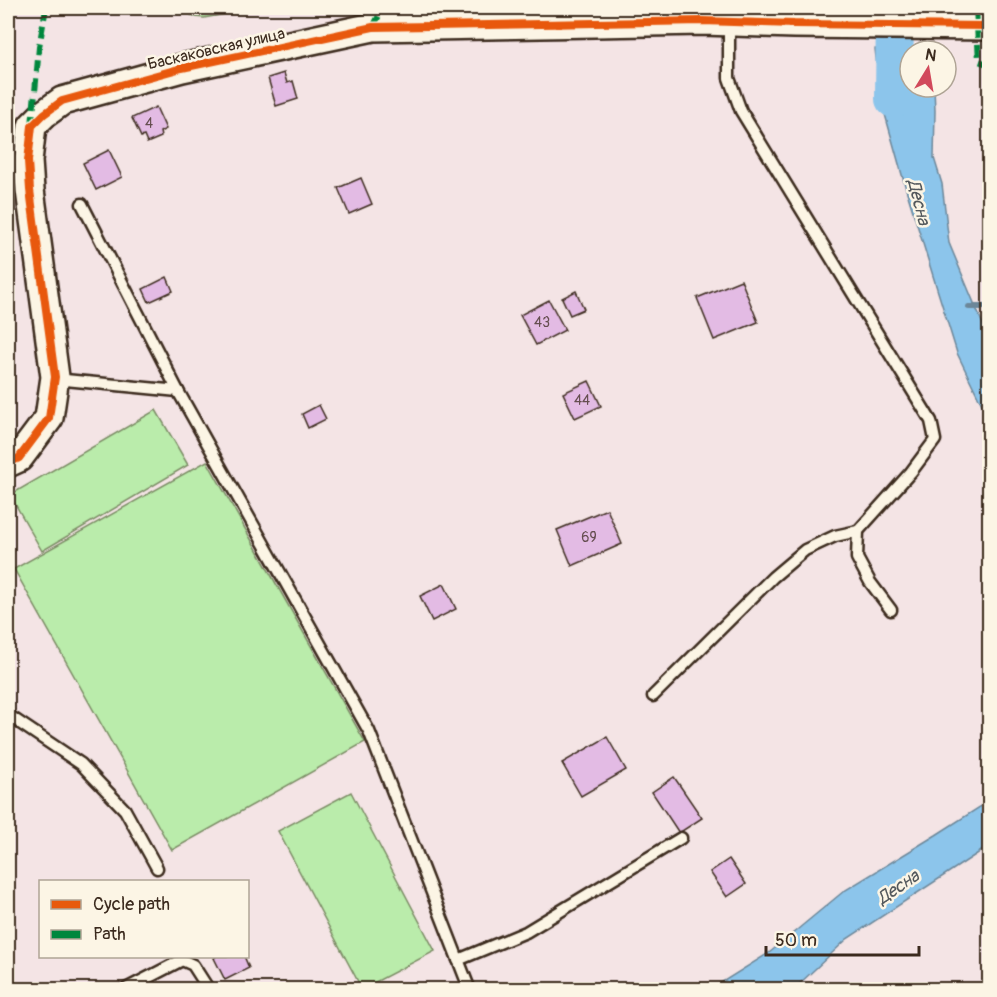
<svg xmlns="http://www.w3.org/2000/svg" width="997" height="997" font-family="Pangolin,sans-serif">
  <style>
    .green { fill: #baecab; stroke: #7a8b64; stroke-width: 1.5 }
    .water { fill: #8cc5eb; stroke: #6c8799; stroke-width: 1.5 }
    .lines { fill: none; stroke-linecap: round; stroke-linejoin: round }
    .stream { stroke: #6c8799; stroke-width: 6 }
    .river { stroke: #8cc5eb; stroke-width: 38 }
    .building { fill: #e3bbe4; stroke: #3b2a1e; stroke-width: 1.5 }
    .service-casing { stroke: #3b2a1e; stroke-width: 15 }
    .tertiary-casing { stroke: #3b2a1e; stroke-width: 32 }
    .service { stroke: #fcf5e5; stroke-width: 10 }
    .tertiary { stroke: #fcf5e5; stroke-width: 27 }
    .quiet { stroke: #00873e; stroke-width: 6; stroke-dasharray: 12 6; stroke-linecap: butt }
    .cycleway-casing { stroke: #fcf5e5; stroke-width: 11 }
    .cycleway { stroke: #e8590c; stroke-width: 8 }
    .labels { text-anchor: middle; stroke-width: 5; stroke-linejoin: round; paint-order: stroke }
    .number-label { font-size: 14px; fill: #654e50 }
    .street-label { font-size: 16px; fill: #3b2a1e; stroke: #fcf5e5 }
    .water-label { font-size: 18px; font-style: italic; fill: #53585c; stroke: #fcf5e5 }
  </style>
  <rect width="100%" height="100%" fill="#f4e4e5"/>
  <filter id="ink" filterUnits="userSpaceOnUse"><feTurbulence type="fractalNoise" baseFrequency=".0167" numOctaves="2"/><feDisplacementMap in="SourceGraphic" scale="12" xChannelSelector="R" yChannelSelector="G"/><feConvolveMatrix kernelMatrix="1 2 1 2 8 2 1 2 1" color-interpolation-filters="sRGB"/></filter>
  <g filter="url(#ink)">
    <!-- green -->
    <g class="green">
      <path d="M184,8H258L204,18C195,18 188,16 184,8Z"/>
      <polygon points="156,410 188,465 42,551 10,495"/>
      <polygon points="207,461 365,742 172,850 14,569"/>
      <polygon points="351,792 435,951 362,989 278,831"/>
    </g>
    <!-- water -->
    <g class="water">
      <polygon points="886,47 931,48 931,51 910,51 910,87 934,87 935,111 934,158 942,184 949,243 989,339 989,419 957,353 906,189 881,100 875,49"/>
      <polygon points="989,801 989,846 847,939 797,986 791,990 711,989 769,953 844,891 936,835"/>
    </g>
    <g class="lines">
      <!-- stream -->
      <polyline class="stream" points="969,307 990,307"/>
      <!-- river -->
      <polyline class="river" points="894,99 895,8"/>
    </g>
    <!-- building -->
    <g class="building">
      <polygon points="284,73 287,83 293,81 298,99 276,106 268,78"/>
      <polygon points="156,107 166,129 160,132 161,137 147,143 144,136 141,137 132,118"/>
      <polygon points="109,150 122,177 96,190 83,163"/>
      <polygon points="361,178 372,204 349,214 338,188"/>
      <polygon points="167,277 173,291 149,302 143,289"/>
      <polygon points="741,280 758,322 714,340 697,298"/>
      <polygon points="576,291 584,309 570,315 562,298"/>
      <polygon points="549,300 565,330 536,345 520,315"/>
      <polygon points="589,381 601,406 575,418 563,393"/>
      <polygon points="319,405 326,419 308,428 302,414"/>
      <polygon points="607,509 622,544 572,566 557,530"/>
      <polygon points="444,584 456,609 432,621 420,596"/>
      <polygon points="607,737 626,770 581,796 562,763"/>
      <polygon points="674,777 702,818 679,833 652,792"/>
      <polygon points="729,859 746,884 727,897 710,872"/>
      <polygon points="217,956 244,956 249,968 225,980 214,958"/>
    </g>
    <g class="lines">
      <!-- service casing -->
      <g class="service-casing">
        <g id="service">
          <polyline points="729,22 729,78 741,111 931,421 935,440 911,472 858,531 857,558 870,582 891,610"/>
          <polyline points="82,204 178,391"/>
          <polyline points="55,379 178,391 369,731 468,985"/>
          <polyline points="653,696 773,577 805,550 835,536 858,531"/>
          <polyline points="8,715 81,764 125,810 157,868"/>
          <polyline points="458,960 526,932 681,838"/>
          <polyline points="124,990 182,960 193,965 209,990"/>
        </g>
      </g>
      <!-- tertiary casing -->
      <g class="tertiary-casing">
        <polyline id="tertiary" points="8,463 19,458 49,418 55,377 30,190 28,161 32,126 44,114 62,101 182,68 373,27 703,21 794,24 990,26"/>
      </g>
      <!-- service -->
      <use href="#service" class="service"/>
      <!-- tertiary -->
      <use href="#tertiary" class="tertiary"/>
      <!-- quiet -->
      <g class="quiet">
        <polyline points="976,8 979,61 990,65"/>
        <polyline points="373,27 383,8"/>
        <polyline points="32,126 39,47 46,8"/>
      </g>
      <!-- cycleway casing -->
      <g class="cycleway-casing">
        <polyline id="cycleway" points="8,463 19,458 49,418 55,377 30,190 28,161 32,126 44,114 62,101 182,68 373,27 703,21 794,24 990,26"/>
      </g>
      <!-- cycleway -->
      <use href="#cycleway" class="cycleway"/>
    </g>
  </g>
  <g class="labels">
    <!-- number labels -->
    <g class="number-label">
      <text x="149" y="128">4</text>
      <text x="542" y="327">43</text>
      <text x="582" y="405">44</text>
      <text x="589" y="542">69</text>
    </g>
    <!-- street labels -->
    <g class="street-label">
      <text transform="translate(216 48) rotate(-13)" y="6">Баскаковская улица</text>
    </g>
    <!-- water labels -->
    <g class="water-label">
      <text transform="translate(919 202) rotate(76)" y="6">Десна</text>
      <text transform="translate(898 887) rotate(-34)" y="6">Десна</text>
    </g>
  </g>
  <!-- margin -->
  <rect width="997" height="997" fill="none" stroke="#fcf5e5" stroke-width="30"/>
  <rect x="15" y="15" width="967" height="967" fill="none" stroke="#3b2a1e" stroke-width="2" filter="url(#ink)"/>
  <!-- legend -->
  <rect x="39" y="880" width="210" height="78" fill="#fcf5e5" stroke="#afa495" stroke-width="1.5"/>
  <rect x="51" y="900" width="30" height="9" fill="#e8590c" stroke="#afa495" stroke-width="1.5"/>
  <text x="93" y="910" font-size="18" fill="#3b2a1e">Cycle path</text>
  <rect x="51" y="930" width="30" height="9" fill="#00873e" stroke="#afa495" stroke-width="1.5"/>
  <text x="93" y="940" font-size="18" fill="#3b2a1e">Path</text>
  <!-- north arrow -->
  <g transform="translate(928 69) rotate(11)"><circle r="28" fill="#fcf5e5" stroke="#afa495" stroke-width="1.5"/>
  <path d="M0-4.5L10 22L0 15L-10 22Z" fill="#d1495b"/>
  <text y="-9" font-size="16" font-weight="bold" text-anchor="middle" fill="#3b2a1e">N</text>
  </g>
  <!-- scale -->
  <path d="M766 946v9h153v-9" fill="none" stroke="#3b2a1e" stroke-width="3"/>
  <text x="775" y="946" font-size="18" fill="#3b2a1e" stroke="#fcf5e5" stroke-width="4.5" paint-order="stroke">50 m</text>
</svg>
